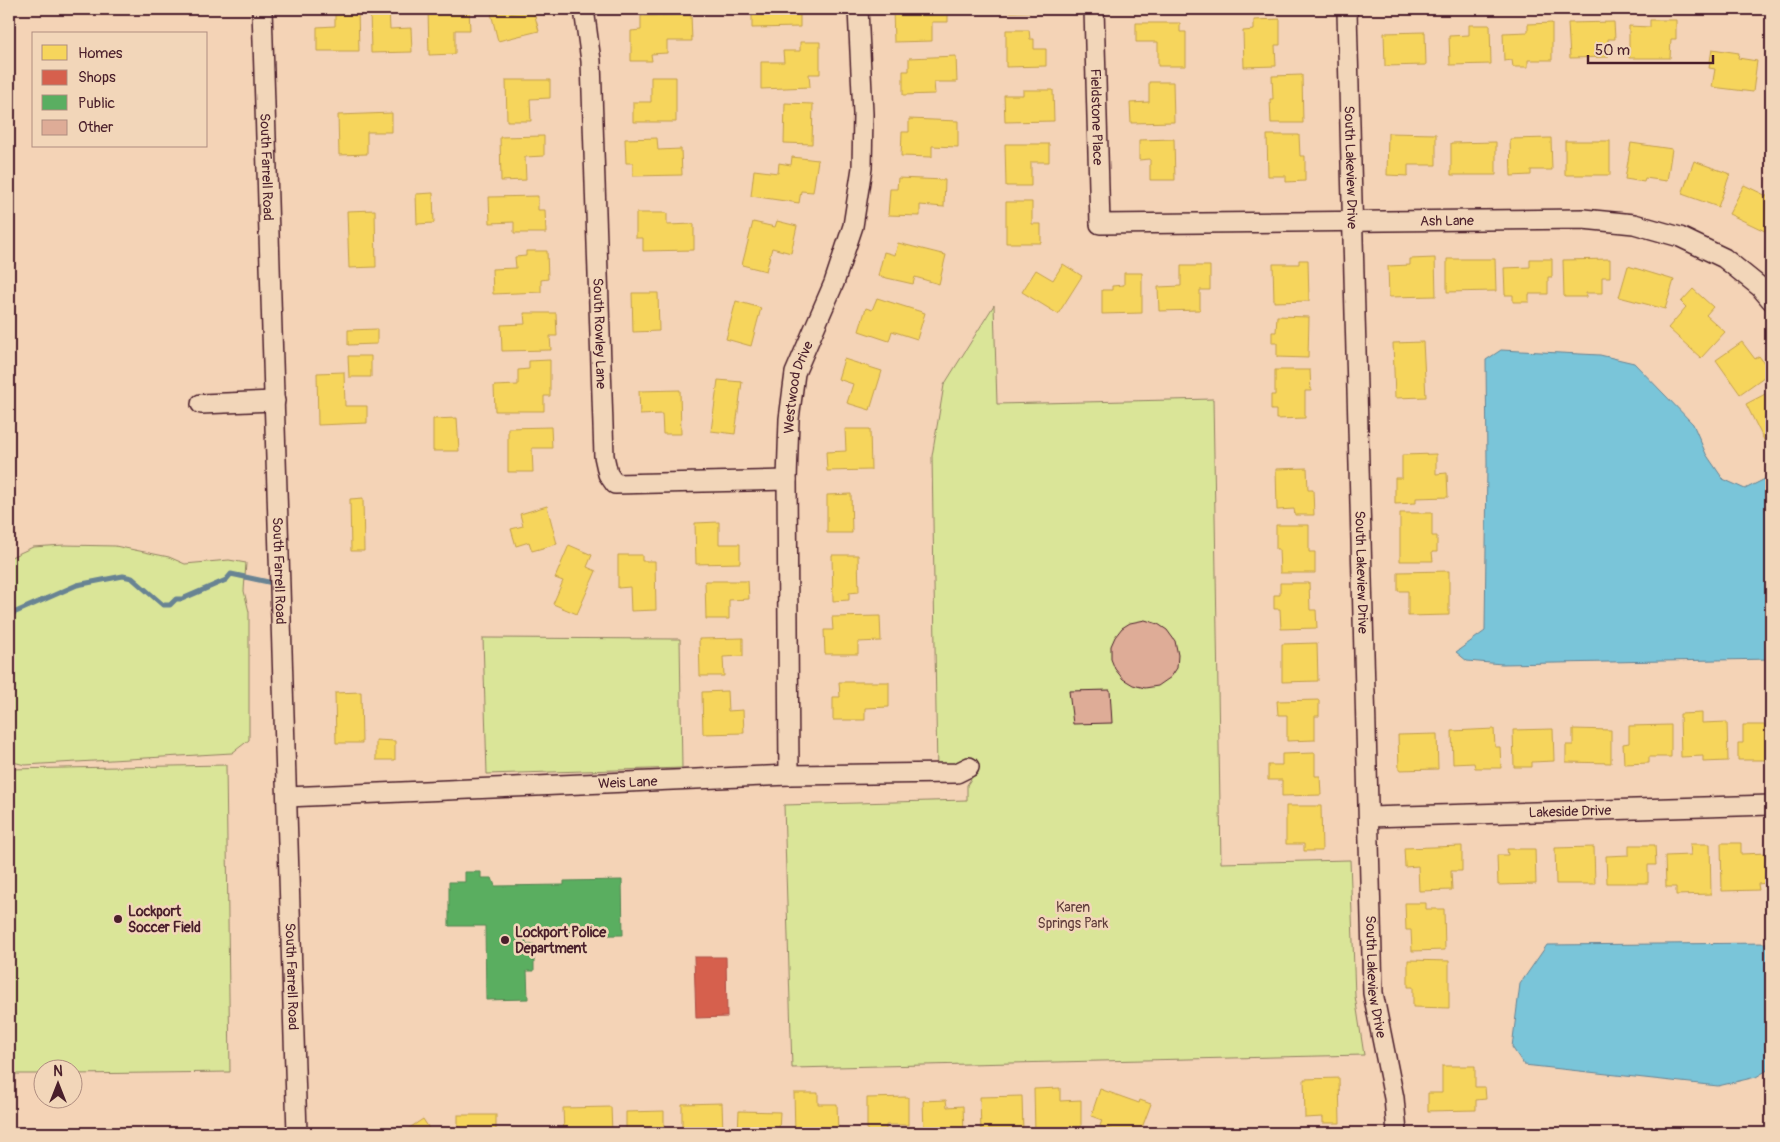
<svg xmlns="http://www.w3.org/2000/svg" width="1780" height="1142" font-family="Pangolin,sans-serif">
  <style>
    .green { fill: #dae598; stroke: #928262 }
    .water { fill: #7ac5d9; stroke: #678393 }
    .homes { fill: #f6d55c; stroke: #c29e4d }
    .shops { fill: #d6604d; stroke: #ac4c43 }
    .public { fill: #5aae61; stroke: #558351 }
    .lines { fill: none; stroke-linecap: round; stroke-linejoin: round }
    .stream { stroke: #678393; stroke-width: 5 }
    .building { fill: #deac97; stroke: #4a1f2b }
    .minor-casing { stroke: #4a1f2b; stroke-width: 22 }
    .minor { stroke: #f2d6b9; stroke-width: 19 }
    .poi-dot { fill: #4a1f2b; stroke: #f2d6b9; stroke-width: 2 }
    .labels { text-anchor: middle; stroke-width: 5; stroke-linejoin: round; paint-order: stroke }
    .street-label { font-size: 14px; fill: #4a1f2b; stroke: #f2d6b9 }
    .park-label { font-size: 14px; fill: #603d3b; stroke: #f2d6b9 }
    .poi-label { font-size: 14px; font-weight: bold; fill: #4a1f2b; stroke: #f2d6b9; text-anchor: start }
  </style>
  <rect width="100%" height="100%" fill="#f4d3b6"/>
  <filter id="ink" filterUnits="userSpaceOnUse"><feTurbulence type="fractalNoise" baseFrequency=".02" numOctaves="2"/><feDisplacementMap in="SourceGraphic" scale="10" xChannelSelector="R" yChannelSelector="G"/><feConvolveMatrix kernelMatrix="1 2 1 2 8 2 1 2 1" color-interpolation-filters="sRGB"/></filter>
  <g filter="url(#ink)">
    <!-- green -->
    <g class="green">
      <polygon points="994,305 997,404 1213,399 1221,863 1350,860 1355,996 1364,1055 792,1068 784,805 967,800 967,785 975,773 937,773 932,456 944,385"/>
      <polygon points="64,545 115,546 169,557 185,564 229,560 246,563 244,591 249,612 249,740 232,753 25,765 9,761 9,558 33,547"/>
      <polygon points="483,638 680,639 682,768 487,774"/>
      <polygon points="226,765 230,1072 73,1074 72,1070 42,1070 42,1074 9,1074 9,769"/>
    </g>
    <!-- water -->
    <g class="water">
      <polygon points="1501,350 1600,355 1634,363 1693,424 1706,454 1723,479 1745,489 1771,476 1771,659 1502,664 1467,661 1456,652 1485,631 1487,463 1486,360"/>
      <polygon points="1771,943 1771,1068 1756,1077 1718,1086 1524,1065 1512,1047 1520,984 1547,945"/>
    </g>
    <!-- homes -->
    <g class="homes">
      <polygon points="358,9 359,51 317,51 317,27 335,26 335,10"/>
      <polygon points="370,9 389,9 390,29 411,28 412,52 371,53"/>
      <polygon points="428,9 469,9 470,30 455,30 455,54 429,55"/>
      <polygon points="490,9 510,9 511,13 533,9 539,31 498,41"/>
      <polygon points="752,9 811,9 811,14 800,14 800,27 752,28"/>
      <polygon points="893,9 948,9 948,22 932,22 932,41 894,42"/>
      <polygon points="1008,9 1052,9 1052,11 1008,12"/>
      <polygon points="691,15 692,41 667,41 667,53 651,54 652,61 631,61 631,31 641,30 641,16"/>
      <polygon points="1280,19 1280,45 1275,45 1276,66 1244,67 1243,31 1254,30 1254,20"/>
      <polygon points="1650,20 1676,20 1676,39 1671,39 1670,58 1629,58 1629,26 1650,27"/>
      <polygon points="1614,22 1615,39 1608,39 1608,57 1570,58 1568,23"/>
      <polygon points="1136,23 1180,23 1180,32 1186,32 1186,66 1158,66 1158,42 1136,42"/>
      <polygon points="1552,23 1552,60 1528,60 1528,67 1513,67 1512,60 1504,61 1503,33 1528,32 1528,24"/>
      <polygon points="1469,25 1490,25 1491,64 1450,65 1449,36 1469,35"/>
      <polygon points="1006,30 1029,30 1030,39 1034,39 1034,49 1046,49 1046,66 1006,67"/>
      <polygon points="1425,32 1426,65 1385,66 1384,33"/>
      <polygon points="800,42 820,42 820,74 809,74 810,87 761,89 761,62 784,62 783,51 800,51"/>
      <polygon points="1712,49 1739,53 1738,58 1757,61 1753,92 1712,87 1715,69 1709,68"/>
      <polygon points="956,56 957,82 934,82 935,94 903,95 903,71 909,71 909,58"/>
      <polygon points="1302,75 1303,123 1271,123 1270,99 1273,99 1272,76"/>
      <polygon points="651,77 676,77 676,122 633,122 633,102 651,102"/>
      <polygon points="506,80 550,80 550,98 530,99 531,121 507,121"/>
      <polygon points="1149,82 1173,82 1174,122 1131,123 1130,103 1149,102"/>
      <polygon points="1023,90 1053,90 1054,121 1005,122 1004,95 1023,95"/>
      <polygon points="785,103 813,104 812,144 784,143"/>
      <polygon points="392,113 392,132 367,132 367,154 339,155 338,115"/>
      <polygon points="909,119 958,121 958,147 932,146 932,157 901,156 902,132 909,132"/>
      <polygon points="1388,133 1436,134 1436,165 1408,165 1408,176 1387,175"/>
      <polygon points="1267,135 1299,135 1300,156 1305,156 1305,181 1286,182 1286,176 1268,176"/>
      <polygon points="544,136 544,156 525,157 526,180 501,181 500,137"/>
      <polygon points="657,138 658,150 681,149 682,175 633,176 633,163 626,163 625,139"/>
      <polygon points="1551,138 1552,170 1531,170 1531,175 1511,176 1510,139"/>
      <polygon points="1174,139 1175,180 1150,180 1150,159 1139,160 1139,140"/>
      <rect x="1565" y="141" width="45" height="34"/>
      <polygon points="1496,142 1496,175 1451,175 1451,143"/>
      <polygon points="1631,143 1672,149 1667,181 1645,178 1644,182 1625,179"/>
      <polygon points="1005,144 1049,144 1049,162 1031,162 1031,186 1006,186"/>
      <polygon points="792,157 818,160 813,192 801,191 799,203 751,196 754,170 778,173 779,163 791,165"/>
      <polygon points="1694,161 1730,174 1718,207 1682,194"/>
      <polygon points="898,178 945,180 944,207 920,205 920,216 888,215 890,189 897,189"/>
      <polygon points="1744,185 1771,198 1771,229 1769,233 1729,214"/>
      <polygon points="433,193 434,223 417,224 416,194"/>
      <polygon points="538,196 538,210 545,210 546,233 514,233 514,222 490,223 489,197"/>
      <polygon points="1006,202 1032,202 1032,224 1041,224 1041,243 1006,243"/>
      <polygon points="375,210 376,267 349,268 347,211"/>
      <polygon points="636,213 667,213 667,225 694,224 694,250 643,251 643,238 636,238"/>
      <polygon points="777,221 797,226 791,253 772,248 766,271 742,265 753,222 775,227"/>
      <polygon points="898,243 946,255 939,284 915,277 913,284 878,276 884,252 895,255"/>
      <polygon points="526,251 547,251 548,279 541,280 541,292 493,294 492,269 516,268 515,257 526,256"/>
      <polygon points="1435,258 1436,296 1389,297 1388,266 1410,265 1410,259"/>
      <polygon points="1447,259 1495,259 1496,291 1447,292"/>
      <polygon points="1530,259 1552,259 1552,277 1548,277 1548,294 1529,294 1529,302 1513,302 1513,295 1505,295 1504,268 1530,267"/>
      <polygon points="1610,259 1610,277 1602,277 1602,293 1586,293 1586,297 1564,297 1563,260"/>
      <polygon points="1299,260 1308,260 1309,301 1274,302 1273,264 1299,264"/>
      <polygon points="1063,264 1082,276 1058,314 1022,292 1036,270 1053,280"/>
      <polygon points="1181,266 1210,266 1210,290 1200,290 1200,310 1159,311 1158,287 1181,286"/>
      <polygon points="1628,266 1674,280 1665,309 1619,297"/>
      <polygon points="1124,273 1142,273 1142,313 1102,314 1102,290 1112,290 1112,286 1124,285"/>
      <polygon points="1693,289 1713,307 1706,315 1725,332 1701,358 1668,328 1686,307 1681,302"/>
      <polygon points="632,293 658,293 659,331 633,332"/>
      <polygon points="877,298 925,313 917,339 892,331 889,341 859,331 866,308 872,310"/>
      <polygon points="736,301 761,308 751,346 726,339"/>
      <polygon points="524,313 556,313 557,336 550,336 551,350 502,351 501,325 525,324"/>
      <polygon points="1277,316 1309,317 1308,358 1277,357 1277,343 1272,343 1272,332 1276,332"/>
      <polygon points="377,329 377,344 348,345 348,330"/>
      <polygon points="1423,342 1426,397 1395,398 1393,343"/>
      <polygon points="1742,342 1755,359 1759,356 1771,372 1740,394 1716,360"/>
      <polygon points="348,356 371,356 371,377 349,377"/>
      <polygon points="844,359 882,371 870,410 847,403 853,384 838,379"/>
      <polygon points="550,360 550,396 544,396 544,411 495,411 494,386 518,385 518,370 529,369 529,361"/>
      <polygon points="1275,370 1310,370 1311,391 1305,391 1305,418 1276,419 1276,410 1271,410 1271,395 1275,395"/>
      <polygon points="344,372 345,406 367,406 367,423 318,425 317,373"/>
      <polygon points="718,380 742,382 735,434 711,431"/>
      <polygon points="680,390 681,434 663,434 662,414 640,415 639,391"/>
      <polygon points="1771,391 1771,444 1767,446 1746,404"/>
      <polygon points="457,418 459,451 433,451 433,419"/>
      <polygon points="551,427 552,448 532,448 533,472 508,472 508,428"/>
      <polygon points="845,429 870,429 871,470 827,471 826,452 846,451"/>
      <polygon points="1436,454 1436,474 1447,473 1448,497 1416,498 1416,503 1395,504 1395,478 1402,478 1402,455"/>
      <polygon points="1307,468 1308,490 1313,490 1314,515 1295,515 1294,509 1277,510 1276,469"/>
      <polygon points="851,494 852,533 827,533 827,495"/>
      <polygon points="363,498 364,551 351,551 350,499"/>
      <polygon points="547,506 557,544 532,551 529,542 516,546 511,529 523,526 520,514"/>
      <polygon points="1400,513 1432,513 1432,536 1437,536 1437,552 1432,552 1433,561 1400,561"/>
      <polygon points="719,522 719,544 740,544 740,563 696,564 695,523"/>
      <polygon points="1276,525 1309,525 1309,552 1315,552 1315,573 1280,573 1279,549 1276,549"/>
      <polygon points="569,545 592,555 587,567 596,571 577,614 553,604 563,581 555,578"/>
      <polygon points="618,555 642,555 642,561 655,561 656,610 631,611 630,587 618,588"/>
      <polygon points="832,555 858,555 859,592 849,593 849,600 833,601"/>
      <polygon points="1449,571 1449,615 1408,616 1408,591 1398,591 1398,572"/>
      <polygon points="705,581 748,581 749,599 729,600 729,619 706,619"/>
      <polygon points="1280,583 1309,583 1310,610 1316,610 1317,628 1281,629 1280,609 1274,609 1274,595 1280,595"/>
      <polygon points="880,616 881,641 858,642 858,654 825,654 824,630 833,630 832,617"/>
      <polygon points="743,638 743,656 723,657 724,676 700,676 699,639"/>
      <polygon points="1317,643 1318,681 1282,682 1282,644"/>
      <polygon points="839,682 889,682 889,707 865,708 865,720 833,720 833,697 840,697"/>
      <polygon points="727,691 728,711 743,710 744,733 703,734 702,692"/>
      <polygon points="361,692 362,743 336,743 335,693"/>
      <polygon points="1319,700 1319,716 1315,716 1315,740 1287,741 1287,715 1278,715 1277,701"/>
      <polygon points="1702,713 1702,723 1727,722 1728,761 1703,762 1703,756 1681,757 1680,714"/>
      <polygon points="1671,725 1671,757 1649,757 1649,763 1624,764 1623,744 1629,743 1629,726"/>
      <polygon points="1743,725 1771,725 1771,760 1738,760 1738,743 1743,743"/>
      <polygon points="1494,729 1495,747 1500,747 1501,768 1475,768 1474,763 1453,764 1452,731"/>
      <polygon points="1553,729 1554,761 1532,762 1532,767 1514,767 1513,730"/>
      <polygon points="1573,729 1611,730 1611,763 1566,762 1566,745 1573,745"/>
      <polygon points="1437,734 1438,769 1399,770 1398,735"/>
      <polygon points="376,740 395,741 395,760 376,760"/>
      <polygon points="1315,753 1315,776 1320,776 1321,795 1282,796 1282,780 1268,780 1268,765 1282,765 1282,754"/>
      <polygon points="1286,806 1321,806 1322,851 1304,851 1304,844 1286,844"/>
      <polygon points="1721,843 1741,843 1741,854 1767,853 1767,883 1758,884 1759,890 1722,891"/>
      <polygon points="1690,844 1710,844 1711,894 1676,895 1676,887 1666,887 1665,856 1691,855"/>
      <polygon points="1629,845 1655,845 1656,865 1648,865 1648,883 1607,883 1606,856 1629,855"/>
      <polygon points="1462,846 1462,871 1451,871 1452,890 1419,891 1418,866 1405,867 1404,848"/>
      <polygon points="1594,847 1595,884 1556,884 1555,848"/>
      <polygon points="1507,849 1535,849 1536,884 1498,885 1497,855 1508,855"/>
      <polygon points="1405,903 1426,903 1426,909 1444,909 1445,950 1412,951 1411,930 1406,930"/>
      <polygon points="1408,960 1449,961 1449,1008 1413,1007 1413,987 1408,987"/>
      <polygon points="1442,1066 1475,1066 1475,1087 1485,1087 1486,1099 1476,1100 1476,1110 1428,1111 1428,1093 1442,1093"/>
      <polygon points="1339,1078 1340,1123 1323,1123 1323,1117 1305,1118 1304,1079"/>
      <polygon points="1060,1088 1060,1101 1081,1100 1081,1129 1056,1130 1056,1133 1035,1133 1034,1089"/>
      <polygon points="1100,1089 1139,1103 1140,1100 1151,1104 1140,1133 1121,1133 1100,1126 1102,1120 1091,1116"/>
      <polygon points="794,1093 818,1093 818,1104 837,1104 838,1133 795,1133"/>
      <polygon points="1022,1096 1023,1133 981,1133 980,1097"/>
      <polygon points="908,1097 908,1125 886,1125 886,1133 867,1133 867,1098"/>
      <polygon points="946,1100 947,1107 963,1106 964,1133 924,1133 923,1101"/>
      <polygon points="722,1103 723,1133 682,1133 682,1104"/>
      <polygon points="611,1107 612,1133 564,1133 563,1108"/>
      <polygon points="664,1111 664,1133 626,1133 626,1112"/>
      <polygon points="739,1111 780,1112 779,1133 738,1133"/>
      <rect x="458" y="1115" width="38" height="18"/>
      <polygon points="423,1119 432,1133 402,1133"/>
      <rect x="1449" y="1127" width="28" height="6"/>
      <polygon points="1512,1131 1561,1133 1512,1133"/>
    </g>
    <!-- shops -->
    <polygon class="shops" points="694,957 726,957 727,1017 696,1018"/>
    <!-- public -->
    <polygon class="public" points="465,872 481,872 481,878 492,878 495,886 564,885 564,881 622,880 623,935 526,936 526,945 534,944 534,971 527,971 528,999 486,1000 485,926 449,926 449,882 465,882"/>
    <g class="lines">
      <!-- stream -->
      <polyline class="stream" points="9,615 77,585 123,576 132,578 163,605 170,605 176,599 182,599 226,580 231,574 273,583"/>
    </g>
    <!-- building -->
    <g class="building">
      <polygon points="1145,620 1158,624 1167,630 1175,641 1178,655 1177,668 1171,677 1158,686 1145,688 1133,685 1123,679 1115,669 1111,659 1111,646 1115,637 1122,628 1130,623"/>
      <polygon points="1110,690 1112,723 1073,724 1069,691"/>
    </g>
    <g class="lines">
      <!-- minor casing -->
      <g class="minor-casing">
        <g id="minor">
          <path id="s1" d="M262,9L297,1133"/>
          <path id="s2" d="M584,9L591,61L604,456L608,474L615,484L787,480"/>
          <path id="s3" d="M1094,9L1100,224L1583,219L1634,224L1680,237L1724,258L1760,287L1771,300"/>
          <path id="s4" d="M1349,9L1347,12L1373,993L1394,1098L1397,1133"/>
          <polyline points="201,404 275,401"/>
          <path id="s5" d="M789,775L787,480L789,419L795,373L834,283L853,226L862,168L863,114L858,9"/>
          <path id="s6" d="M287,797L789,775L957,773L969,767"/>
          <path id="s7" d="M1369,817L1771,805"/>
        </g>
      </g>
      <!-- minor -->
      <use href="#minor" class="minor"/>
    </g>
  </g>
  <!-- markers -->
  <g class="poi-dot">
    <circle cx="118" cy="919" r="5"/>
    <circle cx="505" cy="940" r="5"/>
  </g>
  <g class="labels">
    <!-- street labels -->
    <g class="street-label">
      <text dy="5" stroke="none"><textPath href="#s3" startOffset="108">Fieldstone Place</textPath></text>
      <text dy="5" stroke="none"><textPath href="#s1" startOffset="158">South Farrell Road</textPath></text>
      <text dy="5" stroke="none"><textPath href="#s4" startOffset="159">South Lakeview Drive</textPath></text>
      <text dy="5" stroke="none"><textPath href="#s3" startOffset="562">Ash Lane</textPath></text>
      <text dy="5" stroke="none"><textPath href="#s2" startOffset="325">South Rowley Lane</textPath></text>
      <text dy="5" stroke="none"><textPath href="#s5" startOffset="389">Westwood Drive</textPath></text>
      <text dy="5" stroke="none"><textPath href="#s1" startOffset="562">South Farrell Road</textPath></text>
      <text dy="5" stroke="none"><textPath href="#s4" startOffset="564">South Lakeview Drive</textPath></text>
      <text dy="5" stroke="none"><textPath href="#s6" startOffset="341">Weis Lane</textPath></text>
      <text dy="5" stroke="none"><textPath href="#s7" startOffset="201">Lakeside Drive</textPath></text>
      <text dy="5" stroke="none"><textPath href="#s1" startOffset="968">South Farrell Road</textPath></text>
      <text dy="5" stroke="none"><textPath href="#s4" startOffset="969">South Lakeview Drive</textPath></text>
    </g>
    <!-- park labels -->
    <g class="park-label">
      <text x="1073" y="912">Karen<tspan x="1073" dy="16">Springs Park</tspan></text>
    </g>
    <!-- poi labels -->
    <g class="poi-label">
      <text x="128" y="916">Lockport<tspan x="128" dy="16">Soccer Field</tspan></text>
      <text x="515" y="937">Lockport Police<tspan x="515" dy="16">Department</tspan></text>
    </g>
  </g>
  <!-- margin -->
  <rect width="1780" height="1142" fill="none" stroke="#f2d6b9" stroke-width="30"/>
  <rect x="15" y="15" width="1750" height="1112" fill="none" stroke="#4a1f2b" stroke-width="2" filter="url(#ink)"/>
  <!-- legend -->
  <rect x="32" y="32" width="175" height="115" fill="#f2d6b9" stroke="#af8d80"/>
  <rect x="42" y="45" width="25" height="15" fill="#f6d55c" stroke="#af8d80"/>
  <text x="78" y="58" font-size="15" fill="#4a1f2b">Homes</text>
  <rect x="42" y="70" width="25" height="15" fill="#d6604d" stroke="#af8d80"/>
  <text x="78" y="82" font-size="15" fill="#4a1f2b">Shops</text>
  <rect x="42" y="95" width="25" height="15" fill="#5aae61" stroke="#af8d80"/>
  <text x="78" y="108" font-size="15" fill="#4a1f2b">Public</text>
  <rect x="42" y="120" width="25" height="15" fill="#deac97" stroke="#af8d80"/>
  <text x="78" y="132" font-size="15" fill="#4a1f2b">Other</text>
  <!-- north arrow -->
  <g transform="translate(58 1084)"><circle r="24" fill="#f2d6b9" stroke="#af8d80"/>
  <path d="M0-4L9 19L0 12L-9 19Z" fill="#4a1f2b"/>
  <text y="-8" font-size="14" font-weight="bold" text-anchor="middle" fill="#4a1f2b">N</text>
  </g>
  <!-- scale -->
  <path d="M1588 55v8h125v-8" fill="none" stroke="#4a1f2b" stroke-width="2.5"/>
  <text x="1595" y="55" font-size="15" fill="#4a1f2b" stroke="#f2d6b9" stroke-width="4" paint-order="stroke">50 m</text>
</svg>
